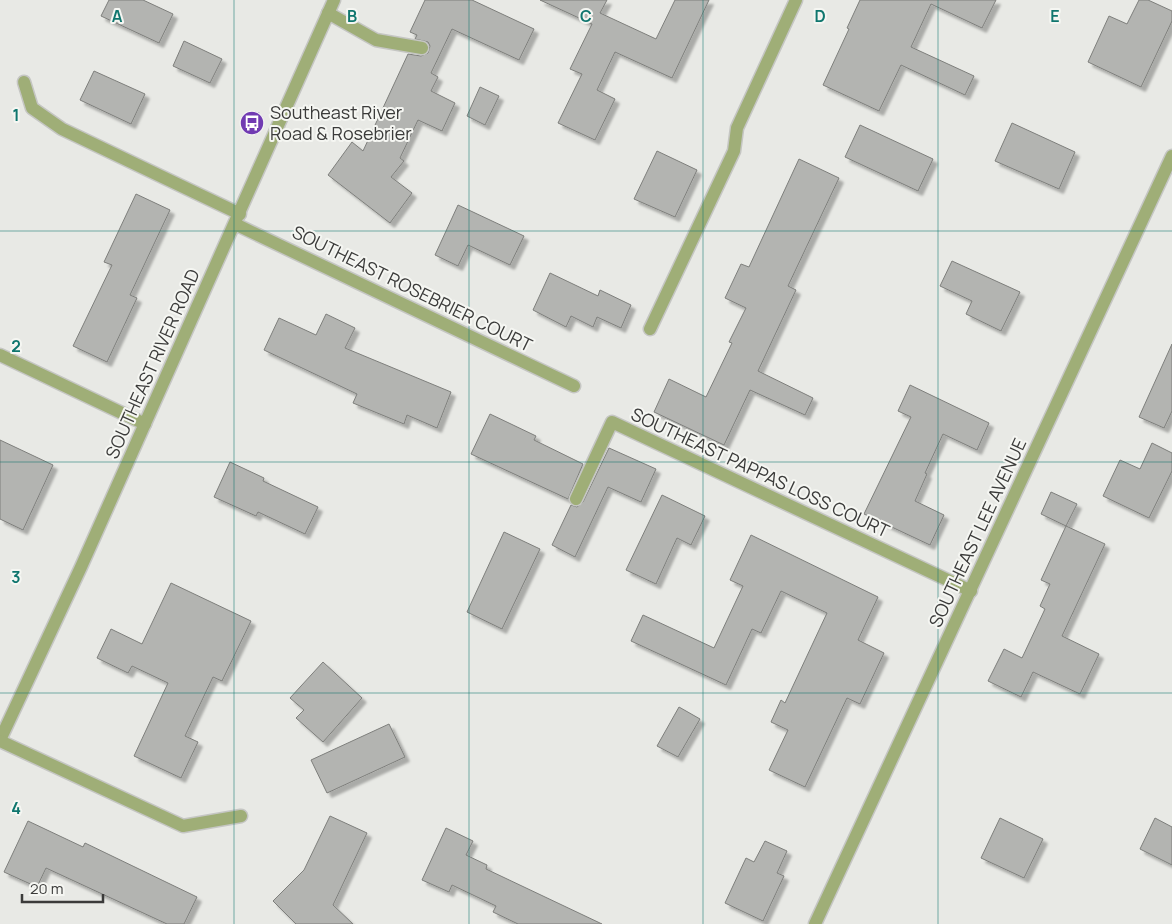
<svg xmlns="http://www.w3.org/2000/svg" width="1172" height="924" font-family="Manrope,sans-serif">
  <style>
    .building { fill: #b3b4b1; stroke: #7e7f7c; filter: url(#shadow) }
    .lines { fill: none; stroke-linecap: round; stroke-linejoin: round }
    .minor-casing { stroke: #c5c6c3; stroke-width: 15 }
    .minor { stroke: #9fae77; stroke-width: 12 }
    .grid { fill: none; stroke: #0f766e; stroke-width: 1; stroke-opacity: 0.55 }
    .labels { text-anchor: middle; stroke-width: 4; stroke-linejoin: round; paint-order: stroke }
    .poi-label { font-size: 18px; fill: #3b3b3a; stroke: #f5f6f2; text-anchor: start }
    .street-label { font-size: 18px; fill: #3b3b3a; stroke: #f5f6f2 }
    .grid-label { font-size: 16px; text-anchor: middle; font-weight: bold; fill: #0f766e; stroke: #f5f6f2; stroke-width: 4; stroke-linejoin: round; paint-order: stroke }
  </style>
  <defs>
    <filter id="shadow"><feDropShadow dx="4.5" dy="4.5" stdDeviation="1" flood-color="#0004"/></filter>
  </defs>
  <rect width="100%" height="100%" fill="#e8e9e5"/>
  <!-- building -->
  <g class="building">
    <polygon points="109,0 143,0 173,14 159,43 101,16"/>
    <polygon points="425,0 472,0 534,29 519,60 452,29 431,73 438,77 431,91 455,103 442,131 418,120 400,158 404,161 391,177 412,193 390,223 328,175 352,142 363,151 408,54 421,56 428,53 430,46 428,42 415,39 417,35 410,32"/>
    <polygon points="540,0 607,0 600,13 656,39 675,0 709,0 672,78 615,52 597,90 615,99 595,140 558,123 582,74 570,69 592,24"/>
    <polygon points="860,0 996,0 982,28 931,4 911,47 974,76 965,95 901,65 879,111 823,85 849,29 847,28"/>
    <polygon points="1139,0 1148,0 1172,11 1172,21 1141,87 1088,62 1109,16 1127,24"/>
    <polygon points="184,41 222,59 210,83 173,66"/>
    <polygon points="94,71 145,94 131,124 80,100"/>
    <polygon points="480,87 499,96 485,125 467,116"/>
    <polygon points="1012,123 1075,152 1059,189 995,161"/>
    <polygon points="860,125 933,159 918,191 845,157"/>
    <polygon points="657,151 697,170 675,217 634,199"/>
    <polygon points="799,159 839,178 788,286 796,290 758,371 813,398 805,415 750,390 724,445 654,412 669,379 706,397 732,343 729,342 746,308 725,298 741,264 749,267"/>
    <polygon points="136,194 170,210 130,295 137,298 107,362 73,346 112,265 104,262"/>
    <polygon points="458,205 524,236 510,265 468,245 458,266 435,255"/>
    <polygon points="952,261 1020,292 1001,331 966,314 972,301 940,286"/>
    <polygon points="550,273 598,296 600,290 631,305 621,328 597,317 593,327 571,316 566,327 533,310"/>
    <polygon points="326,314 355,328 345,348 451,392 437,428 407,415 404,424 353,403 357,394 264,350 279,318 316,335"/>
    <polygon points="1172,344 1172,411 1164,428 1139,417"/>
    <polygon points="910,385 989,423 977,450 943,434 925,473 927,474 915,501 944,515 930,545 864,514 911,417 898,411"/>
    <polygon points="490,414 536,436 534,440 583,464 568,499 471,454"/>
    <polygon points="0,440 53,465 23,530 0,519"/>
    <polygon points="1152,443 1172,453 1172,471 1149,518 1103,496 1120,460 1140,469"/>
    <polygon points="609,448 656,469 641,502 608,487 575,557 552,545 571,505 577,507 583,502"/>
    <polygon points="230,462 264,478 263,481 318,507 305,534 258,512 256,516 214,497"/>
    <polygon points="1051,492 1077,504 1066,526 1041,514"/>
    <polygon points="662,495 705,516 691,545 677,538 656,584 626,570"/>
    <polygon points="1066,526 1105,544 1062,636 1099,654 1080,694 1033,672 1021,697 988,681 1004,649 1022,658 1045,609 1040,606 1050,584 1041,580"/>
    <polygon points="504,532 540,549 502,629 467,612"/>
    <polygon points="751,535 878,597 858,640 884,653 860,704 847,698 805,787 769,770 788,730 771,722 781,700 785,703 827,613 781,591 761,633 752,629 726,685 631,641 643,615 714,648 743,586 730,580"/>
    <polygon points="171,583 251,621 222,681 213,677 185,736 198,742 181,778 134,756 168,683 132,666 128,673 97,658 111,629 142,644"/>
    <polygon points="323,662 362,698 323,742 296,718 304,710 290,698"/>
    <polygon points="679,707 700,719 678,757 657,746"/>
    <polygon points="389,724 405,757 327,793 311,760"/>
    <polygon points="330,816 367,833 333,905 353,924 296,924 273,901 304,870"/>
    <polygon points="1000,818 1043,839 1024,878 981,858"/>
    <polygon points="1155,818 1172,827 1172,865 1140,849"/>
    <polygon points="28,821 83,847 85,843 197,897 184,924 167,924 46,868 37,887 4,872"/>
    <polygon points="446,828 473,841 466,855 487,865 486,869 602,924 518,924 493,912 496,906 452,885 449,892 422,880"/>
    <polygon points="765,841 787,851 777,873 784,876 763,921 725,903 746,858 754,862"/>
  </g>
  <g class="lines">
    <!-- minor casing -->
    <g class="minor-casing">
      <g id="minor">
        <polyline points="328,13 376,40 422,48"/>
        <polyline points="24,82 32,108 62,129 240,214"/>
        <polyline points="235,224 574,386"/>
        <polyline points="650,329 734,151 737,128 796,0"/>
        <polyline points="0,355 145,424"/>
        <polyline points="576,499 612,422 971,591"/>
        <polyline points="0,740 81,567 334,0"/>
        <polyline points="0,741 183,826 241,816"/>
        <polyline points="815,924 1172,156"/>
      </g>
    </g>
    <!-- minor -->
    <use href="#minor" class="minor"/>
  </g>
  <!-- grid -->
  <path class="grid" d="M234,0V924M469,0V924M703,0V924M938,0V924M0,231H1172M0,462H1172M0,693H1172"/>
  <!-- icons -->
  <defs>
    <g id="bus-disc" transform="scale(1.25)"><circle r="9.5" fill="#713bb2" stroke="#f5f6f2"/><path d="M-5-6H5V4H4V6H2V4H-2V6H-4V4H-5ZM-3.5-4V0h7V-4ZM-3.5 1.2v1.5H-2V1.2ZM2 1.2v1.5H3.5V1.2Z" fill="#fff"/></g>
  </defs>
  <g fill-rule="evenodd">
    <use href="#bus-disc" x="252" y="123"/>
  </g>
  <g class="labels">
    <!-- poi labels -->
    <g class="poi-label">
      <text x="270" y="119">Southeast River<tspan x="270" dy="21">Road &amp; Rosebrier</tspan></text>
    </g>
    <!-- street labels -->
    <g class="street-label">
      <text transform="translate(412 289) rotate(26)" y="6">SOUTHEAST ROSEBRIER COURT</text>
      <text transform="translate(153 364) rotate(-66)" y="6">SOUTHEAST RIVER ROAD</text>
      <text transform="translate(760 473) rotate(25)" y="6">SOUTHEAST PAPPAS LOSS COURT</text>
      <text transform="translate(978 533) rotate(-65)" y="6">SOUTHEAST LEE AVENUE</text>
    </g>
  </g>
  <g class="grid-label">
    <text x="117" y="22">A</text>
    <text x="352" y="22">B</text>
    <text x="586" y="22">C</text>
    <text x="820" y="22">D</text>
    <text x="1055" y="22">E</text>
    <text x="16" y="121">1</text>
    <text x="16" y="352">2</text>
    <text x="16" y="583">3</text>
    <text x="16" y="814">4</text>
  </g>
  <!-- scale -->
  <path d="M22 894v8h81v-8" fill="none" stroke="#3b3b3a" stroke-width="2.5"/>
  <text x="30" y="894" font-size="15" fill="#3b3b3a" stroke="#f5f6f2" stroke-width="4" paint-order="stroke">20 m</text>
</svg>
